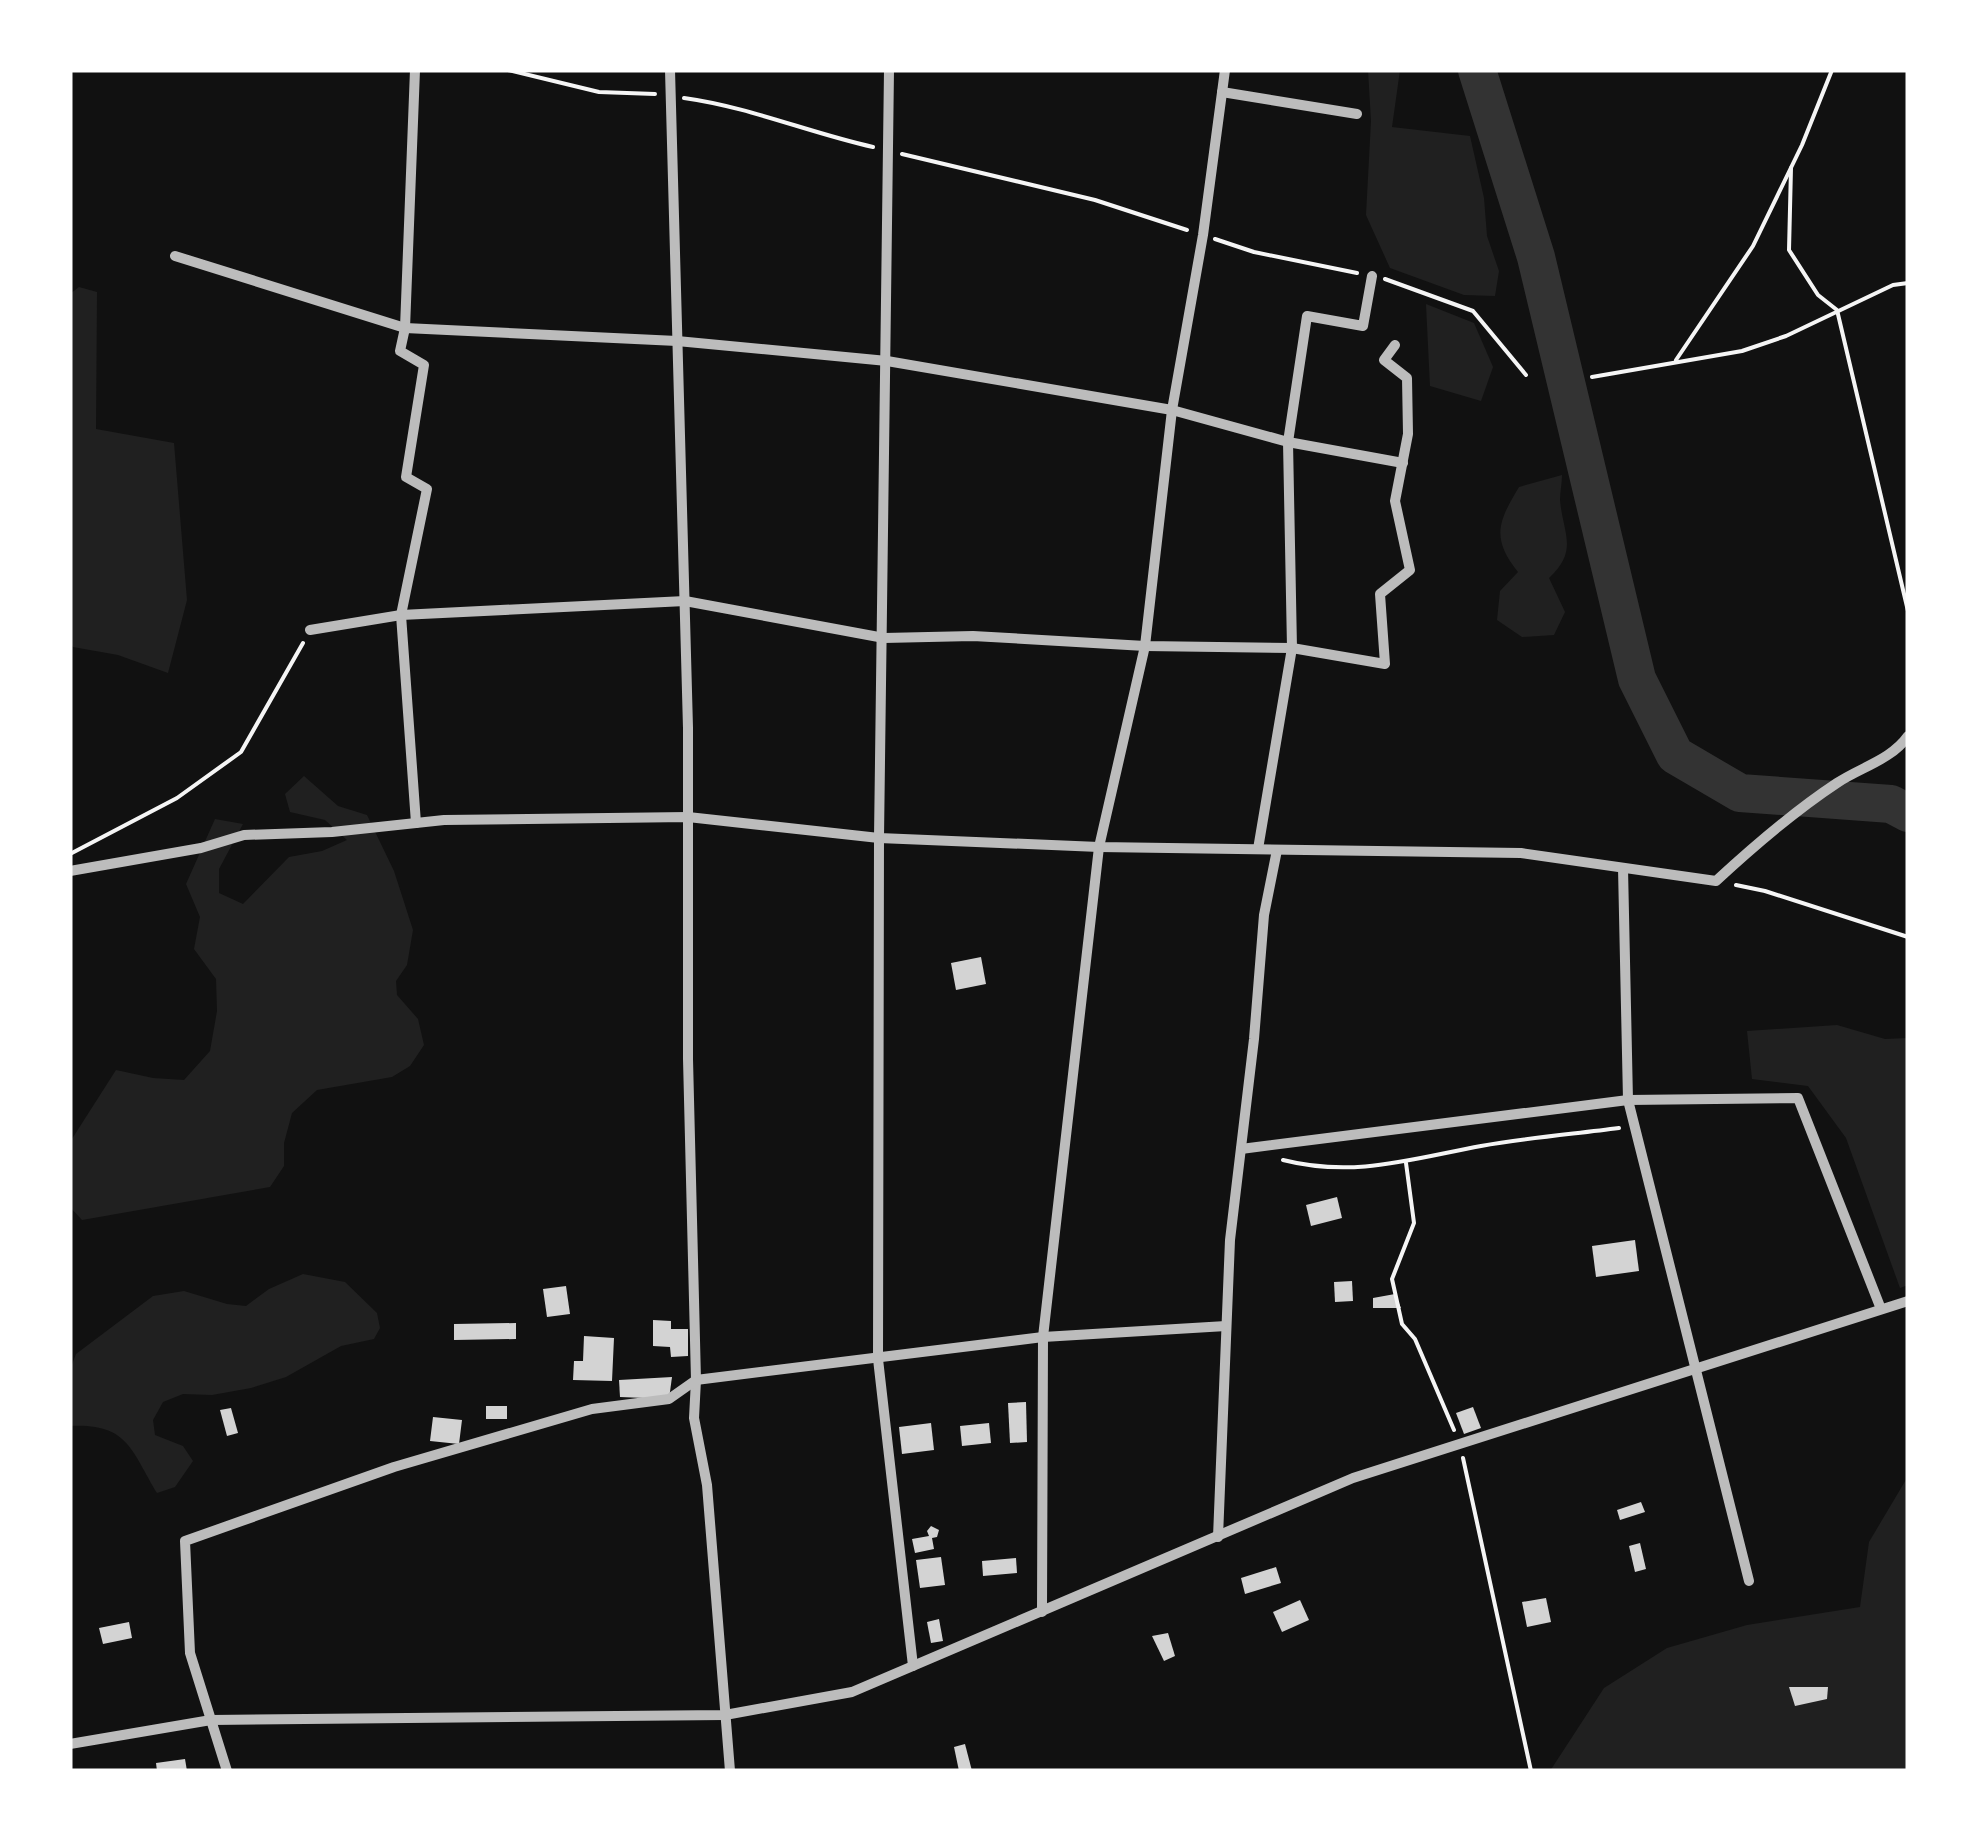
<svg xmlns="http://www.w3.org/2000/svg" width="1978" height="1841" font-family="'Public Sans',sans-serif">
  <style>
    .green { fill: #202020 }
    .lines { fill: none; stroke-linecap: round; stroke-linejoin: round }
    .river { stroke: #333; stroke-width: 38 }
    .building { fill: #d3d3d3 }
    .path { stroke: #f5f5f5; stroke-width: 4 }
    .minor { stroke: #bcbcbc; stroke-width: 10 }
  </style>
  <rect width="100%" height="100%" fill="#111"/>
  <!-- green -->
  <g class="green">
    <polygon points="1368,70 1400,70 1392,127 1470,136 1484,198 1487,236 1499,271 1495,296 1464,295 1390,268 1366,215 1371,121"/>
    <polygon points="79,287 97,292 96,429 174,443 187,600 168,673 118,655 73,647 70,643 70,294"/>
    <polygon points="1426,304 1474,323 1493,367 1481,401 1430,386"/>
    <path d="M1562,475C1562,483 1560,492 1560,500C1563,534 1579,550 1549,578L1565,612L1554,635L1522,637L1497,620L1500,591L1518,572C1491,538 1498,522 1519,487Z"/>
    <polygon points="304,776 338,806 367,815 394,871 413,930 407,965 396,981 397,995 418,1019 424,1045 410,1066 392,1077 317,1090 292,1113 284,1143 284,1166 270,1187 82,1220 70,1207 70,1142 116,1070 153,1078 184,1080 210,1051 217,1011 216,979 194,949 200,917 186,884 215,819 243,824 219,869 219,893 243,904 289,857 322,851 347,840 325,820 290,812 285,794"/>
    <polygon points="1837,1025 1885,1039 1908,1038 1908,1285 1900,1288 1846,1138 1808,1086 1752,1079 1747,1031"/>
    <path d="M303,1274L345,1282L377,1313L380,1328L374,1339L341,1346L286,1377L251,1388L212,1395L183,1394L163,1402L153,1420L155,1435L183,1446L193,1461L175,1487L157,1493C131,1450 128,1423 70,1426V1370L76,1354L153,1296L184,1291L227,1304L246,1306L269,1289Z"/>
    <polygon points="1907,1478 1908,1771 1550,1771 1604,1688 1667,1648 1747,1625 1860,1607 1869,1542"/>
  </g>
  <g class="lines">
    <!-- river -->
    <polyline class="river" points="1477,70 1536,257 1637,679 1675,755 1740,793 1891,804 1908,813"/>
  </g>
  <!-- building -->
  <g class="building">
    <polygon points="981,957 986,984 956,990 951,963"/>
    <polygon points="1337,1197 1342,1218 1311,1226 1306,1205"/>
    <polygon points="1635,1240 1639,1271 1596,1277 1592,1246"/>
    <polygon points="1352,1281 1353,1301 1335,1302 1334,1282"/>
    <polygon points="566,1286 570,1314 547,1317 543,1289"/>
    <polygon points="1395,1294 1401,1308 1373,1308 1373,1298"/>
    <polygon points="653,1320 671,1321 671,1329 688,1329 688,1356 671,1357 670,1347 653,1346"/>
    <polygon points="516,1323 516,1339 454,1340 454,1324"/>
    <polygon points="584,1336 614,1338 612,1381 573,1380 574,1361 583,1361"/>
    <polygon points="672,1377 669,1399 620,1397 619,1380"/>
    <polygon points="1026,1402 1027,1442 1010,1443 1008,1403"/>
    <rect x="486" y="1406" width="21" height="13"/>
    <polygon points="1473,1407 1481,1428 1464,1434 1456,1413"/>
    <polygon points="231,1408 238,1433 227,1436 220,1410"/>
    <polygon points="433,1417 462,1420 459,1444 430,1441"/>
    <polygon points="931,1423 934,1450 902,1454 899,1427"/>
    <polygon points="989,1423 991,1443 962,1446 960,1426"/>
    <polygon points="1641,1502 1645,1512 1620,1520 1617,1510"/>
    <polygon points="931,1526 939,1530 937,1537 932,1538 934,1549 915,1553 912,1539 929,1536 927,1531"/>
    <polygon points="1640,1543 1646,1569 1635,1572 1629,1546"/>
    <polygon points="941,1557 945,1585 920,1588 916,1560"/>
    <polygon points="1016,1558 1017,1573 983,1576 982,1561"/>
    <polygon points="1276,1567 1281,1583 1245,1594 1241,1578"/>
    <polygon points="1546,1598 1551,1622 1527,1627 1522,1602"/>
    <polygon points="1300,1600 1309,1620 1282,1632 1273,1612"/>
    <polygon points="939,1619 943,1641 931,1643 927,1622"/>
    <polygon points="129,1622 132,1638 103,1644 99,1628"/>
    <polygon points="1168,1633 1175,1656 1164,1661 1152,1636"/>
    <polygon points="1789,1687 1828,1687 1827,1699 1795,1706"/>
    <polygon points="965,1744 972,1771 959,1771 954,1747"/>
    <polygon points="185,1759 187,1771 157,1771 156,1763"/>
  </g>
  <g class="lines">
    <!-- path -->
    <g class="path">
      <polyline points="508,70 599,92 655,94"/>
      <path d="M684,98C749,107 810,133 873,147"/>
      <polyline points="902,154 1095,200 1187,230"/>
      <polyline points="1791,168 1789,250 1818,295 1837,310 1908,611"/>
      <polyline points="1215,239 1254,252 1357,273"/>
      <polyline points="1385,279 1473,311 1526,375"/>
      <polyline points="1676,360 1753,246 1802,145 1832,70"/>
      <polyline points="1592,377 1742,351 1786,336 1893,285 1908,283"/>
      <polyline points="70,854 177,798 241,752 303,643"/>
      <polyline points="1736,885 1765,891 1908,937"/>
      <path d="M1283,1160C1354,1178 1411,1159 1481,1146C1527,1138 1573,1134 1619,1128"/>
      <polyline points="1406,1163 1414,1223 1392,1279 1402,1324 1415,1339 1454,1430"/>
      <polyline points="1463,1458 1531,1771"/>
    </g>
    <!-- minor -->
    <g class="minor">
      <polyline points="415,70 405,328 400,351 424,365 406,477 427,489 401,615 416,823"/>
      <polyline points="670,70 688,728 688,1059 696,1380 694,1418 707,1485 730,1771"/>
      <polyline points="889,70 879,838 878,1359 913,1666"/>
      <polyline points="1222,92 1357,114"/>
      <polyline points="175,256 405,328 677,341 887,361 1172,410 1288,442 1403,463"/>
      <polyline points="310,630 401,615 685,601 884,638 973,636 1145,646 1292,648 1385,664 1380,594 1410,570 1395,501 1408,434 1407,378 1384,360 1395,345"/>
      <polyline points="1258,849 1292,648 1288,442 1307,316 1363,326 1372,276"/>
      <polyline points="1623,868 1628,1100 1749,1581"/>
      <path d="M70,871L201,848L244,835L332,832L444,820L688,817L879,838L1099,847L1521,853L1716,881C1755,845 1793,812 1837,783C1861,767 1891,760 1908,736"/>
      <polyline points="1241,1149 1628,1100 1798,1098 1881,1309"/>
      <polyline points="1218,1537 1230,1240 1254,1039 1264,915 1277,850"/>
      <polyline points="1042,1612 1043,1337 1099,847 1145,646 1172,410 1203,235 1225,70"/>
      <polyline points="70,1744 211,1720 725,1715 852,1692 1353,1478 1908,1301"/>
      <polyline points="227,1771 190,1653 185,1541 394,1467 592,1409 669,1399 696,1380 1043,1337 1226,1326"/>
    </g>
  </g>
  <!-- border -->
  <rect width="1978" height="1841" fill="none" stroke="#ffffff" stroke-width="145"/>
</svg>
